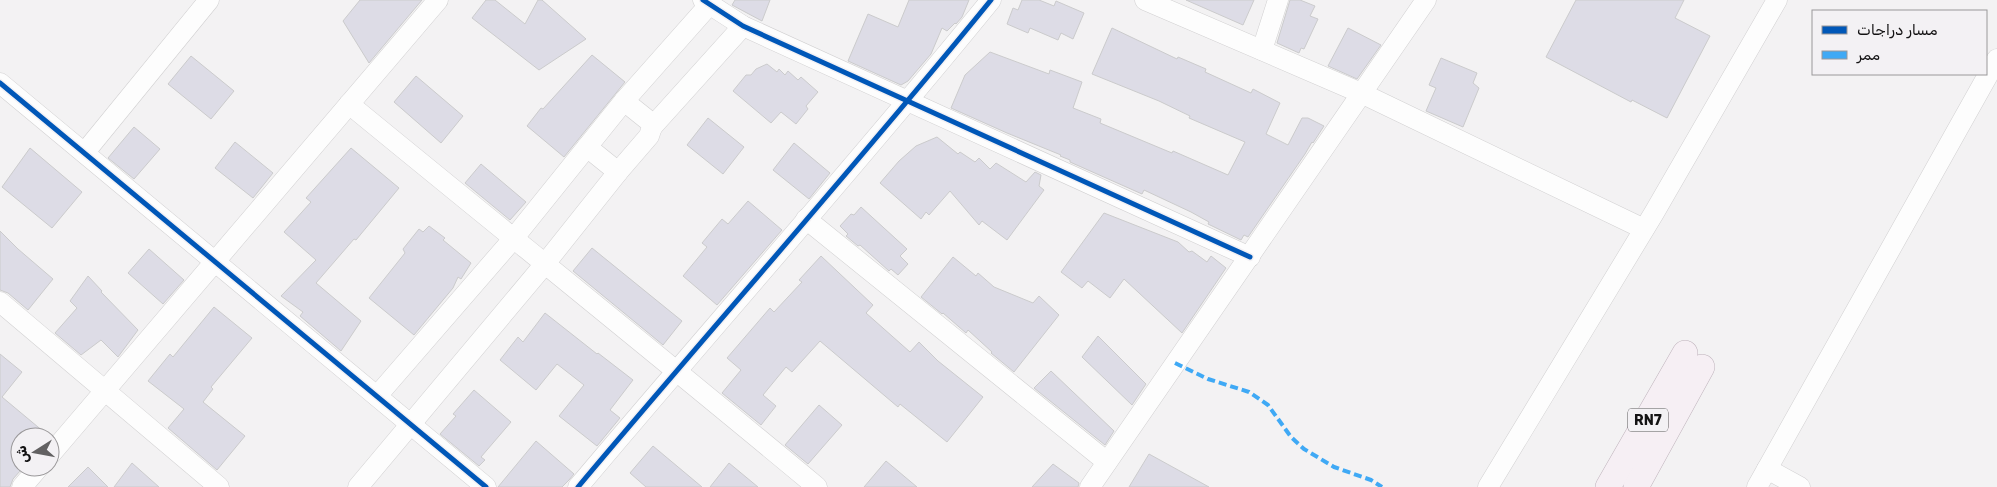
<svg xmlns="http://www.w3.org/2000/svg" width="1997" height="487" font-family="Rubik,'Noto Sans Arabic',sans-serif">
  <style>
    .building { fill: #dddce6; stroke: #cbcbcc }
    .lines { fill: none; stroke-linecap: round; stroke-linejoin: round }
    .minor-casing { stroke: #d1d0d1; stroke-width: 21 }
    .major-casing { stroke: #bfb3bc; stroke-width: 26 }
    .minor { stroke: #fdfdfd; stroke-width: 20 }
    .major { stroke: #f6eff4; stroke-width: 25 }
    .quiet { stroke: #3fa9f5; stroke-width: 4; stroke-dasharray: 8 4; stroke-linecap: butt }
    .cycleway-casing { stroke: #f3f1f4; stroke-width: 8 }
    .cycleway { stroke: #0057b8; stroke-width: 5 }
    .labels { text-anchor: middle; stroke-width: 4; stroke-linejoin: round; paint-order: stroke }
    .shield { fill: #f3f1f4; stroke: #575657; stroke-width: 1 }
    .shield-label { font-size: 14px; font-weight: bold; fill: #141314 }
  </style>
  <rect width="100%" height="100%" fill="#f3f2f3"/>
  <!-- building -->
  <g class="building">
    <polygon points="360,0 422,0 369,63 343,21"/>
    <polygon points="486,0 495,0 525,24 538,0 542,0 586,39 539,70 472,18"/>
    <polygon points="735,0 770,0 762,21 732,5"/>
    <polygon points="909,0 969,0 962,17 956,24 955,23 947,31 942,28 931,54 908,81 901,85 848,61 868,14 898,27"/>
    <polygon points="1022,0 1039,0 1054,6 1056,1 1084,13 1073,39 1061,33 1058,40 1030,28 1028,33 1007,24 1013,8 1018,10"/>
    <polygon points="1186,0 1254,0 1243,25"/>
    <polygon points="1290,0 1300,0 1315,6 1310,16 1318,19 1304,49 1301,48 1299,53 1277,43"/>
    <polygon points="1576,0 1684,0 1675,18 1710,36 1667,118 1632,100 1631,102 1546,57"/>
    <polygon points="1112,28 1177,59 1178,57 1206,69 1205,72 1251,93 1253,89 1280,103 1266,134 1288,145 1302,118 1308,118 1324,126 1313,143 1312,142 1305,154 1248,237 1244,235 1241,240 1208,224 1209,222 1191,212 1144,190 1142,194 1070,162 1070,160 1060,156 1061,155 1007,133 951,108 965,75 990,52 1049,74 1050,70 1082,82 1073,108 1101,119 1100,123 1172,153 1173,151 1228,175 1245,142 1189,118 1190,116 1159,101 1092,74"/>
    <polygon points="1348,28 1381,45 1357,79 1328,66"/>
    <polygon points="592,55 625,82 564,157 527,126 541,108 543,109"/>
    <polygon points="191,56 234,91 211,119 168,84"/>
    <polygon points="1441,58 1477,73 1473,83 1479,88 1463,127 1426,111 1436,88 1429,85"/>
    <polygon points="767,64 777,72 779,69 785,75 788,71 798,80 801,77 818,92 806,106 808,109 796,124 781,112 771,123 733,91 746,75 751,75 756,69"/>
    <polygon points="416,76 463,116 441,143 394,102"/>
    <polygon points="708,118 744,147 723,174 687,145"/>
    <polygon points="134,127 160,149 134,179 108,158"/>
    <polygon points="937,137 958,154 960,152 975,162 979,158 990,169 996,163 1026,182 1035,172 1041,175 1039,186 1044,190 1007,240 982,221 979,225 950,191 929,215 926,212 921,219 880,183 899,161 916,146"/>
    <polygon points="235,142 273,173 253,198 215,168"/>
    <polygon points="794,143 830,173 809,199 773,170"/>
    <polygon points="30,148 82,192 52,228 2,187"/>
    <polygon points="351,148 399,188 356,240 354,239 316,283 361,321 341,351 300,316 303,312 281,296 316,260 284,232 311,202 306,198"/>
    <polygon points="481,164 526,202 510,220 465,183"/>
    <polygon points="748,201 782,230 717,305 683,276 707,247 702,243 722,219 728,224"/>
    <polygon points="861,207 907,249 900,256 908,264 898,275 891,269 889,271 860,245 858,246 846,236 848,234 840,226 851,214 854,215"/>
    <polygon points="1104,213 1178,242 1189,252 1192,251 1207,262 1211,256 1226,268 1182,333 1124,279 1110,298 1088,281 1082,288 1061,272"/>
    <polygon points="429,226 445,238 443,240 471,263 461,279 458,277 453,288 414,335 369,298 405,253 403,249 419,229 423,232"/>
    <polygon points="0,231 18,249 53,279 28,310 8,293 0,290"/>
    <polygon points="592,248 682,321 663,345 573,271"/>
    <polygon points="149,249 184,280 163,304 128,273"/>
    <polygon points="821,256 873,305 866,313 910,352 919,342 938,361 983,397 947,442 900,404 898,407 820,341 792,372 786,367 763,395 776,406 761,425 722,393 741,370 727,358 770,308 774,312 802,282 799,280"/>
    <polygon points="953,257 976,276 978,273 994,287 1033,303 1039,296 1059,315 1014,372 991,353 992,352 968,330 966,333 943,313 942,314 921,297"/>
    <polygon points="88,276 102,291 101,292 138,330 118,357 101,340 81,355 55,333 77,308 70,301"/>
    <polygon points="214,307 252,338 211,387 213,389 203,402 245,436 217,470 168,428 184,409 148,381 170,354 173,357"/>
    <polygon points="545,313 597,354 598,353 633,380 610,410 620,418 597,446 559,416 584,385 557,364 536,390 500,360 518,337 523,342"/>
    <polygon points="1098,336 1146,384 1132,405 1082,357"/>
    <polygon points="0,354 22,372 2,397 50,437 20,437 20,471 13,479 10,487 0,487"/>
    <polygon points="1051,371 1114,431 1105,445 1034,388"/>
    <polygon points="474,390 511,422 481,457 485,460 479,466 440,434 456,416 453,414"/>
    <polygon points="819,405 842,425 808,464 785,445"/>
    <polygon points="536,441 574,474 569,480 562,487 498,487"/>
    <polygon points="653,446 702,487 646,487 630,473"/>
    <polygon points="1149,454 1209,487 1129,487"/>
    <polygon points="886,461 917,487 864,487"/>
    <polygon points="132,463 159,487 114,487"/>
    <polygon points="729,463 758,487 710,487"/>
    <polygon points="1053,464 1079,483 1078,487 1032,487"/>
    <polygon points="88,467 108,487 68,487"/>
  </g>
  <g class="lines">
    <!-- minor casing -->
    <g class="minor-casing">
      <g id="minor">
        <polyline points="703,0 743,26 1250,257"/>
        <polyline points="1145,0 1361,93 1644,229"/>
        <polyline points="1262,50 1278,0"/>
        <polyline points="0,83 486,487"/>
        <path d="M349,104C505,232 662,358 817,487"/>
        <polyline points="652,127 743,26"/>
        <polyline points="85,152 209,0"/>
        <polyline points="618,172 649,136 652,127 649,121 624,101"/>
        <polyline points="806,219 1107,462"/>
        <polyline points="0,302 219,487"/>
        <polyline points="377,396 513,239 624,101 709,5"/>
        <polyline points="50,455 438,0"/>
        <polyline points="1767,469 1800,487"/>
        <polyline points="22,487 39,467"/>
        <polyline points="358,487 544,265 618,172 587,147"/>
        <path d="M578,487C715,324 857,165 991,0"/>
        <polyline points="1090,487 1426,0"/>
        <polyline points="1488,487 1654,213 1777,0"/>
        <polyline points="1757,487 1997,59"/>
      </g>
    </g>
    <!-- major casing -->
    <g class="major-casing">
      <g id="major">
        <polyline points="1608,487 1685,353"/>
        <polyline points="1636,487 1702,367"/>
      </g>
    </g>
    <!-- minor -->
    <use href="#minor" class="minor"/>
    <!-- major -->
    <use href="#major" class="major"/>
    <!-- quiet -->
    <polyline class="quiet" points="1175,363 1208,379 1249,392 1268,405 1291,437 1304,449 1334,467 1371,480 1382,487"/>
    <!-- cycleway casing -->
    <g class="cycleway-casing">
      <g id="cycleway">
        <polyline points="703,0 743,26 1250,257"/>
        <polyline points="0,83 486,487"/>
        <path d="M578,487C715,324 857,165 991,0"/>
      </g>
    </g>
    <!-- cycleway -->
    <use href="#cycleway" class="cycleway"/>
  </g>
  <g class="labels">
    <!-- shield labels -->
    <rect class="shield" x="1628" y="408.5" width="40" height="23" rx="4"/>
    <g class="shield-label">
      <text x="1648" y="425">RN7</text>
    </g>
  </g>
  <!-- legend -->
  <rect x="1812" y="10" width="175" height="65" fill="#f3f1f4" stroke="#9a989a"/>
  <rect x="1822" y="26" width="25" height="8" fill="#0057b8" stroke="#9a989a"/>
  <text x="1857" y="35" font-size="15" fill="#141314">مسار دراجات</text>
  <rect x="1822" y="51" width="25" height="8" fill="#3fa9f5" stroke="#9a989a"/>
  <text x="1857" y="60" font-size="15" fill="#141314">ممر</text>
  <!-- north arrow -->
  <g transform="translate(35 452) rotate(259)"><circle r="24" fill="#f3f1f4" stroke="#9a989a"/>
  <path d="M0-4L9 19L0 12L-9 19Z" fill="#626162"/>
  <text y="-8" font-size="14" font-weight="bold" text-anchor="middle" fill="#141314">ش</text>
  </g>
</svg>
